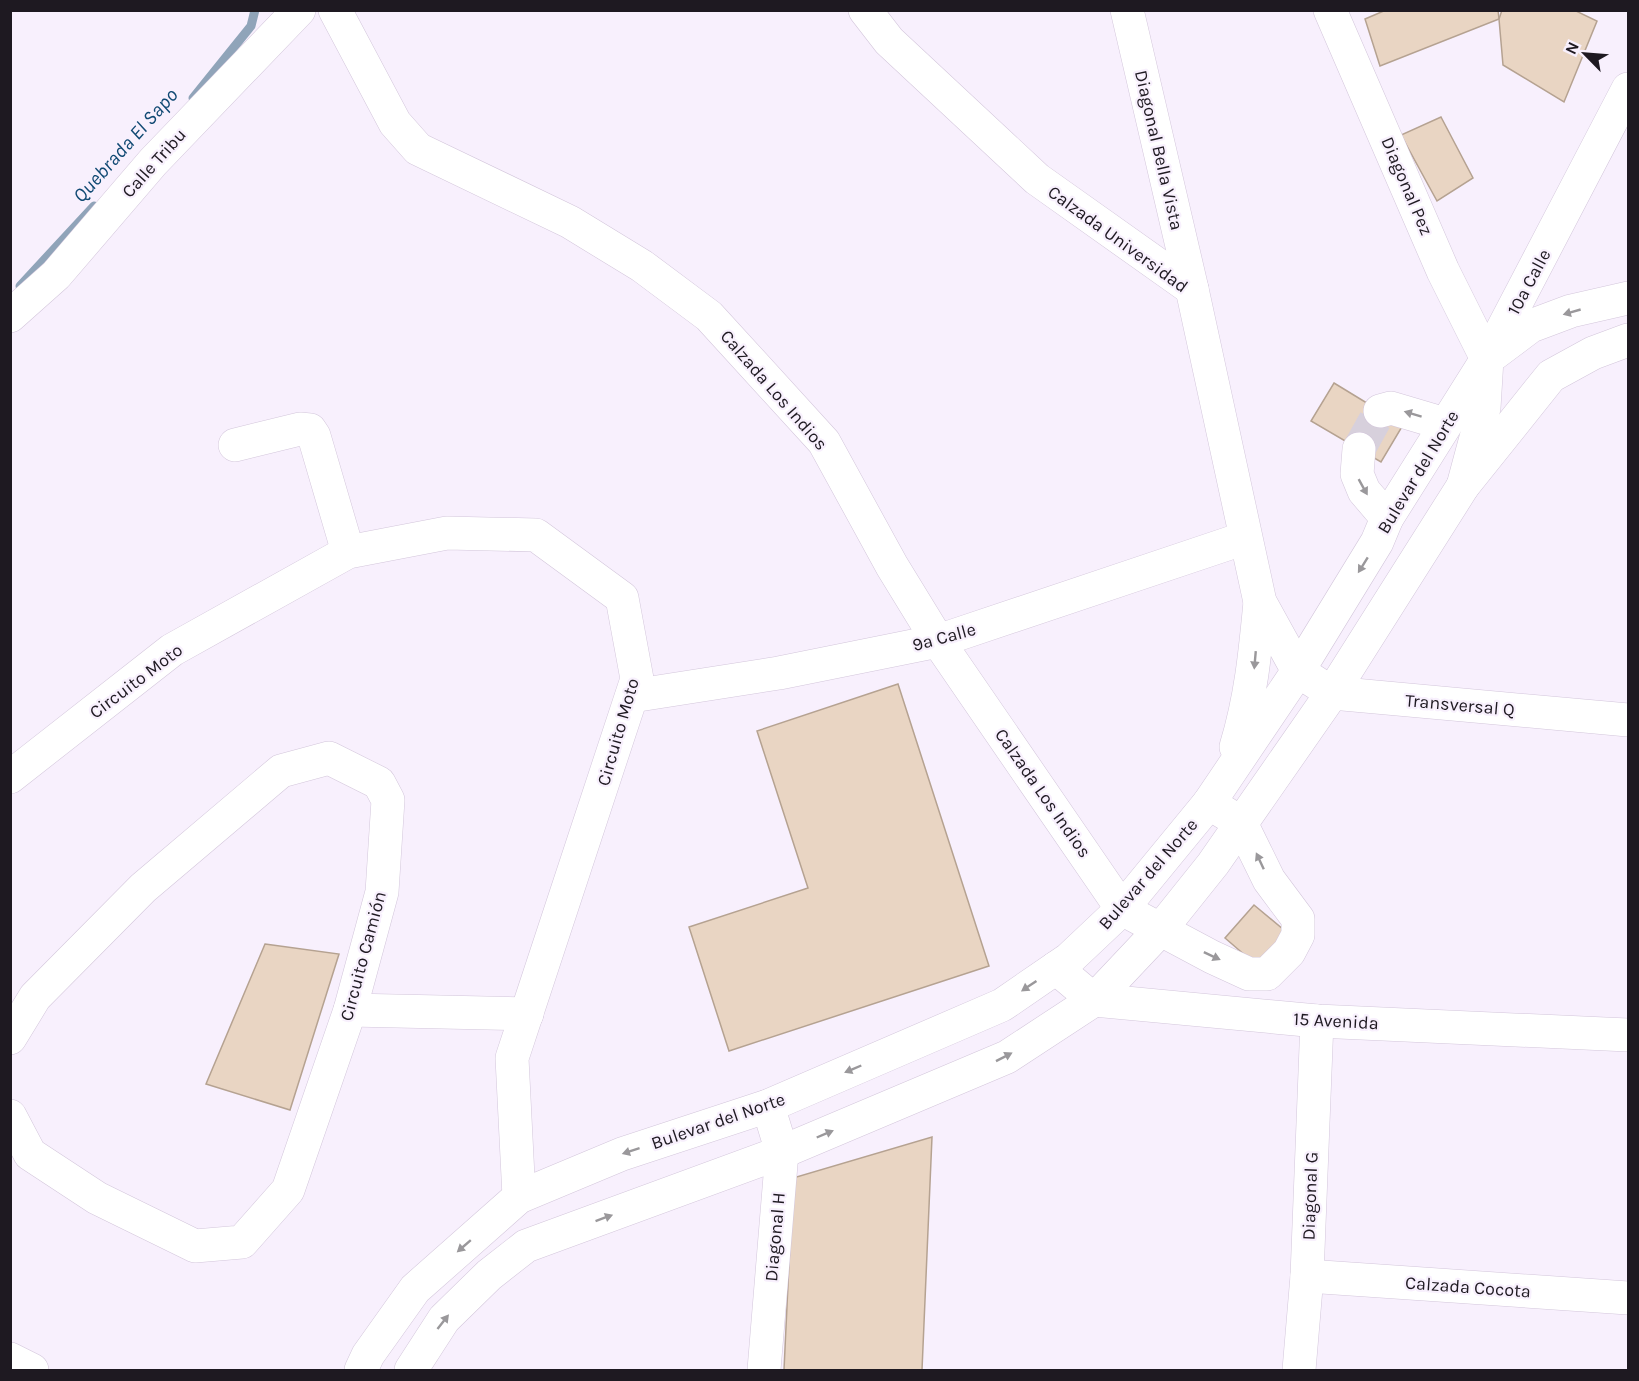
<svg xmlns="http://www.w3.org/2000/svg" width="1639" height="1381" font-family="Karla,sans-serif">
  <style>
    .lines { fill: none; stroke-linecap: round; stroke-linejoin: round }
    .stream { stroke: #90a4b9; stroke-width: 9 }
    .building { fill: #e9d5c3; stroke: #b5a291; stroke-width: 1.5 }
    .minor-tunnel { stroke: #d7d0dc; stroke-width: 33; stroke-dasharray: 33 16; stroke-linecap: butt }
    .minor-casing { stroke: #d3c6db; stroke-width: 34 }
    .major-casing { stroke: #d3c6db; stroke-width: 34 }
    .minor { stroke: #fff; stroke-width: 33 }
    .major { stroke: #fff; stroke-width: 33 }
    .oneway { fill: #9a989b }
    .labels { text-anchor: middle; stroke-width: 4.5; stroke-linejoin: round; paint-order: stroke }
    .street-label { font-size: 18px; fill: #1e1921; stroke: #f8f0fd }
    .water-label { font-size: 20px; font-style: italic; fill: #104973; stroke: #f8f0fd }
  </style>
  <rect width="100%" height="100%" fill="#f8f0fd"/>
  <g class="lines">
    <!-- stream -->
    <g class="stream">
      <polyline points="193,98 251,26 255,10"/>
      <polyline points="20,286 94,206"/>
    </g>
  </g>
  <!-- building -->
  <g class="building">
    <polygon points="1386,10 1498,10 1499,19 1380,66 1365,19"/>
    <polygon points="1502,10 1574,10 1597,21 1564,102 1503,65 1499,19"/>
    <polygon points="1441,117 1473,178 1437,201 1401,135"/>
    <polygon points="1334,383 1403,425 1381,462 1311,421"/>
    <polygon points="898,684 989,966 729,1051 689,927 808,888 757,731"/>
    <polygon points="1254,905 1290,935 1261,969 1225,938"/>
    <polygon points="265,944 339,954 290,1110 206,1084"/>
    <polygon points="932,1137 922,1370 784,1370 793,1178"/>
  </g>
  <g class="lines">
    <!-- minor-tunnel -->
    <polyline class="minor-tunnel" points="1359,449 1380,411"/>
    <!-- minor casing -->
    <g class="minor-casing">
      <g id="minor">
        <polyline points="335,10 395,123 418,149 570,222 642,266 709,316 824,442 892,566 938,641 1122,909 1212,957 1249,974 1267,974 1289,952 1298,935 1298,919 1269,880 1241,823 1209,803"/>
        <polyline points="865,10 889,41 1037,179 1192,289"/>
        <polyline points="1127,10 1192,289 1260,602 1298,671 1332,693 1628,720"/>
        <polyline points="1330,10 1443,271 1487,359"/>
        <polyline points="10,316 56,275 153,162 299,10"/>
        <polyline points="1380,411 1391,408 1445,424"/>
        <polyline points="235,445 300,429 310,430 314,436 348,552"/>
        <polyline points="1359,449 1357,474 1364,491 1387,518"/>
        <polyline points="1463,486 1484,408 1487,359 1628,89"/>
        <polyline points="632,696 779,673 938,641 1245,538"/>
        <polyline points="10,777 172,650 348,552 447,533 536,535 622,598 637,679 512,1058 519,1197"/>
        <polyline points="1056,968 1094,1000 1317,1021 1628,1035"/>
        <polyline points="350,1010 527,1014"/>
        <polyline points="10,1038 35,997 143,888 281,771 329,758 379,783 388,800 382,892 350,1010 288,1190 242,1242 195,1246 97,1198 30,1154 10,1116"/>
        <polyline points="1307,1276 1628,1298"/>
        <polyline points="10,1359 32,1370"/>
        <polyline points="764,1370 782,1152 768,1106"/>
        <polyline points="1299,1370 1307,1276 1317,1021"/>
      </g>
    </g>
    <!-- major casing -->
    <g class="major-casing">
      <g id="major">
        <path d="M1236,747C1251,697 1255,654 1260,602"/>
        <polyline points="361,1370 368,1355 415,1289 519,1197 622,1154 768,1106 1002,1005 1069,959 1122,909 1209,803 1298,671 1377,542 1387,518 1487,359 1531,326 1571,311 1628,298"/>
        <polyline points="411,1370 444,1319 489,1275 526,1246 782,1152 1007,1057 1094,1000 1161,929 1213,864 1332,693 1463,486 1551,376 1593,353 1628,340"/>
      </g>
    </g>
    <!-- minor -->
    <use href="#minor" class="minor"/>
    <!-- major -->
    <use href="#major" class="major"/>
  </g>
  <!-- one-way arrows -->
  <defs><path id="oneway-solid" d="M-6-.8H1V-3.2L6.5 0L1 3.2V.8H-6Z" transform="scale(1.5)"/></defs>
  <g class="oneway">
    <use href="#oneway-solid" transform="translate(1572 312) rotate(164)"/>
    <use href="#oneway-solid" transform="translate(1413 414) rotate(-163)"/>
    <use href="#oneway-solid" transform="translate(1363 487) rotate(61)"/>
    <use href="#oneway-solid" transform="translate(1363 565) rotate(122)"/>
    <use href="#oneway-solid" transform="translate(1255 660) rotate(95)"/>
    <use href="#oneway-solid" transform="translate(1260 861) rotate(-115)"/>
    <use href="#oneway-solid" transform="translate(1212 956) rotate(25)"/>
    <use href="#oneway-solid" transform="translate(1029 986) rotate(146)"/>
    <use href="#oneway-solid" transform="translate(1004 1057) rotate(-27)"/>
    <use href="#oneway-solid" transform="translate(853 1069) rotate(157)"/>
    <use href="#oneway-solid" transform="translate(825 1134) rotate(-23)"/>
    <use href="#oneway-solid" transform="translate(631 1151) rotate(162)"/>
    <use href="#oneway-solid" transform="translate(604 1218) rotate(-20)"/>
    <use href="#oneway-solid" transform="translate(464 1246) rotate(139)"/>
    <use href="#oneway-solid" transform="translate(443 1322) rotate(-52)"/>
  </g>
  <g class="labels">
    <!-- street labels -->
    <g class="street-label">
      <text transform="translate(1159 150) rotate(77)" y="6">Diagonal Bella Vista</text>
      <text transform="translate(154 163) rotate(-48)" y="6">Calle Tribu</text>
      <text transform="translate(1407 186) rotate(67)" y="6">Diagonal Pez</text>
      <text transform="translate(1118 239) rotate(36)" y="6">Calzada Universidad</text>
      <text transform="translate(1529 282) rotate(-62)" y="6">10a Calle</text>
      <text transform="translate(774 390) rotate(49)" y="6">Calzada Los Indios</text>
      <text transform="translate(1418 472) rotate(-59)" y="6">Bulevar del Norte</text>
      <text transform="translate(944 637) rotate(-15)" y="6">9a Calle</text>
      <text transform="translate(136 681) rotate(-37)" y="6">Circuito Moto</text>
      <text transform="translate(1460 705) rotate(5)" y="6">Transversal Q</text>
      <text transform="translate(618 732) rotate(-74)" y="6">Circuito Moto</text>
      <text transform="translate(1043 793) rotate(55)" y="6">Calzada Los Indios</text>
      <text transform="translate(1148 874) rotate(-49)" y="6">Bulevar del Norte</text>
      <text transform="translate(363 956) rotate(-75)" y="6">Circuito Camión</text>
      <text transform="translate(1336 1021) rotate(3)" y="6">15 Avenida</text>
      <text transform="translate(718 1121) rotate(-19)" y="6">Bulevar del Norte</text>
      <text transform="translate(1310 1196) rotate(-88)" y="6">Diagonal G</text>
      <text transform="translate(775 1237) rotate(-85)" y="6">Diagonal H</text>
      <text transform="translate(1468 1287) rotate(4)" y="6">Calzada Cocota</text>
    </g>
    <!-- water labels -->
    <g class="water-label">
      <text transform="translate(125 145) rotate(-48)" y="7">Quebrada El Sapo</text>
    </g>
  </g>
  <!-- border -->
  <rect width="1639" height="1381" fill="none" stroke="#1e1921" stroke-width="24"/>
  <!-- north arrow -->
  <g transform="translate(1585 54) rotate(295)" stroke="#f8f0fd" stroke-width="4.5" paint-order="stroke">
  <path d="M0-4.5L10 22L0 15L-10 22Z" fill="#1e1921"/>
  <text y="-9" font-size="16" font-weight="bold" text-anchor="middle" fill="#1e1921">N</text>
  </g>
</svg>
